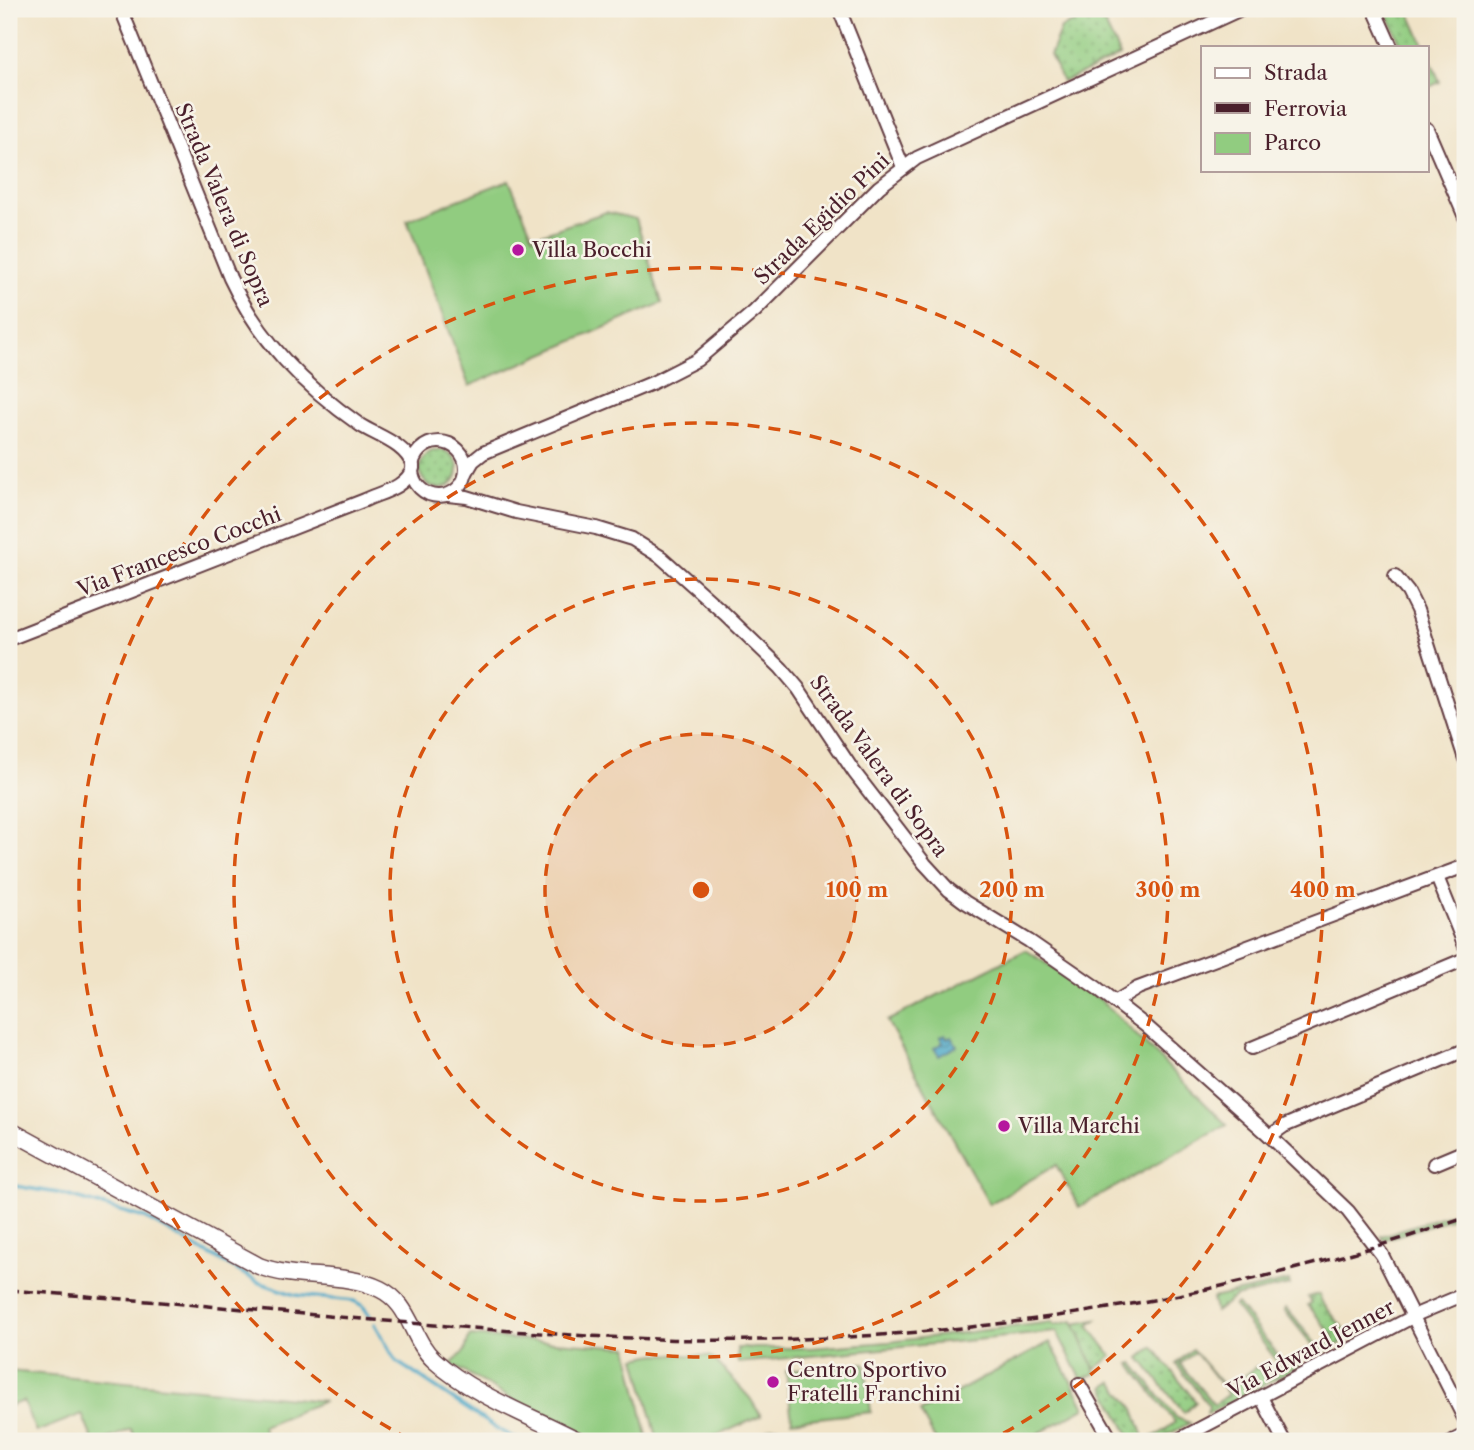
<svg xmlns="http://www.w3.org/2000/svg" width="1474" height="1450" font-family="'Libre Caslon Text',serif">
  <style>
    .grass { fill: url(#grass-dots); stroke: #6e7656; stroke-width: 2; fill-rule: evenodd }
    .green { fill: #91cc80; stroke: #6e7656; stroke-width: 2 }
    .water { fill: url(#water-waves); stroke: #49647a; stroke-width: 2 }
    .lines { fill: none; stroke-linecap: round; stroke-linejoin: round }
    .stream { stroke: #48a8c8; stroke-width: 3.5 }
    .minor-casing { stroke: #633c42; stroke-width: 16 }
    .tertiary-casing { stroke: #633c42; stroke-width: 19 }
    .minor { stroke: #fff; stroke-width: 12 }
    .tertiary { stroke: #fff; stroke-width: 16 }
    .rail { stroke: #4a1f2b; stroke-width: 3.5; stroke-dasharray: 10 5; stroke-linecap: butt }
    .ring { fill: none; stroke: #d8530f; stroke-width: 3.5; stroke-dasharray: 12 9 }
    .poi-dot { fill: #b5179e; stroke: #f7f3e8; stroke-width: 2.5 }
    .labels { text-anchor: middle; stroke-width: 5; stroke-linejoin: round; paint-order: stroke }
    .street-label { font-size: 21px; fill: #4a1f2b; stroke: #f7f3e8 }
    .poi-label { font-size: 21px; fill: #4a1f2b; stroke: #f7f3e8; text-anchor: start }
    .centre { fill: #d8530f; stroke: #f7f3e8; stroke-width: 3.5 }
    .ring-label { font-size: 21px; text-anchor: middle; font-weight: bold; fill: #d8530f; stroke: #f7f3e8; stroke-width: 5; stroke-linejoin: round; paint-order: stroke }
  </style>
  <defs>
    <pattern id="grass-dots" width="8" height="8" patternUnits="userSpaceOnUse" patternTransform="scale(1.75)"><rect width="8" height="8" fill="#91cc80"/><path d="M2 2h.1M6 6h.1" fill="none" stroke="#78a569" stroke-width="1.8" stroke-linecap="round"/></pattern>
    <pattern id="water-waves" width="16" height="10" patternUnits="userSpaceOnUse" patternTransform="scale(1.75)"><rect width="16" height="10" fill="#48a8c8"/><path d="M0 5q4-4 8 0t8 0" fill="none" stroke="#3e88a3"/></pattern>
  </defs>
  <rect width="100%" height="100%" fill="#f7f3e8"/>
  <filter id="ink" filterUnits="userSpaceOnUse"><feTurbulence type="fractalNoise" baseFrequency=".0143" numOctaves="2"/><feDisplacementMap in="SourceGraphic" scale="14" xChannelSelector="R" yChannelSelector="G"/><feConvolveMatrix kernelMatrix="1 2 1 2 8 2 1 2 1" color-interpolation-filters="sRGB"/></filter>
  <filter id="wash" filterUnits="userSpaceOnUse"><feTurbulence type="fractalNoise" baseFrequency=".00686" numOctaves="4" result="noise"/><feDisplacementMap in="SourceGraphic" scale="28" xChannelSelector="R" yChannelSelector="G"/><feGaussianBlur stdDeviation="1.57" result="paint"/><feColorMatrix in="noise" values="0 0 0 0 0 0 0 0 0 0 0 0 0 0 0 0 0 1.4 0 .05"/><feComposite in="paint" operator="in"/></filter>
  <g filter="url(#wash)">
    <rect width="100%" height="100%" fill="#f0e3c7"/>
    <!-- grass -->
    <g class="grass">
      <polygon points="1385,9 1408,9 1425,47 1402,47"/>
      <polygon points="1099,11 1120,56 1063,82 1050,55 1061,28"/>
      <polygon points="1427,52 1440,82 1427,88"/>
      <circle cx="439" cy="469" r="19"/>
      <polygon points="1465,1209 1465,1214 1383,1240 1381,1236"/>
      <polygon points="1289,1281 1290,1285 1235,1297 1215,1312 1212,1298"/>
      <polygon points="1319,1294 1322,1302 1351,1338 1312,1359 1316,1350 1284,1310 1286,1308 1320,1349 1334,1338 1308,1305 1312,1302 1308,1297"/>
      <path d="M1237,1304L1285,1364L1300,1366L1207,1414L1209,1406L1176,1364L1192,1349L1227,1390L1257,1366L1267,1377L1281,1366L1234,1306ZM1195,1352L1228,1394L1214,1405L1180,1364Z"/>
      <polygon points="1096,1320 1089,1326 1112,1356 1095,1369 1074,1324"/>
      <polygon points="1153,1347 1196,1402 1184,1413 1140,1358"/>
      <polygon points="1133,1363 1177,1418 1190,1423 1156,1441 1132,1441 1104,1387 1113,1382 1134,1409 1145,1440 1161,1433 1175,1422 1130,1364"/>
      <polygon points="773,1427 779,1427 815,1441 783,1441 775,1431 761,1441 746,1441"/>
    </g>
    <!-- green -->
    <g class="green">
      <polygon points="509,180 533,237 606,212 636,219 662,303 469,386 407,220"/>
      <polygon points="1026,950 1101,1000 1227,1125 1079,1207 1056,1165 989,1204 887,1021"/>
      <polygon points="1073,1321 1096,1373 1082,1380 1057,1332 738,1363 737,1348 811,1348 889,1342 1052,1322 1054,1325"/>
      <polygon points="469,1336 628,1347 648,1441 584,1441 451,1364 465,1351"/>
      <polygon points="1050,1342 1085,1407 1083,1409 1025,1441 936,1441 920,1412"/>
      <polygon points="656,1354 709,1356 715,1360 750,1398 761,1416 705,1441 658,1441 636,1358"/>
      <polygon points="865,1363 871,1412 792,1421 786,1371"/>
      <polygon points="9,1371 324,1401 262,1426 268,1441 245,1441 244,1439 237,1441 137,1441 131,1429 103,1441 93,1441 82,1414 36,1432 23,1401 9,1406"/>
    </g>
    <!-- water -->
    <polygon class="water" points="945,1035 947,1039 951,1037 957,1046 939,1056 934,1048 943,1043 940,1037"/>
    <g class="lines">
      <!-- stream -->
      <g class="stream">
        <polyline points="9,1185 58,1193 145,1218 258,1282 295,1295 354,1301 363,1306 370,1316"/>
        <polyline points="375,1324 396,1361 497,1429 521,1441"/>
      </g>
    </g>
  </g>
  <g filter="url(#ink)">
    <g class="lines">
      <!-- minor casing -->
      <g class="minor-casing">
        <g id="minor">
          <path d="M121,9L230,278C259,340 304,386 360,425C377,436 406,444 413,466"/>
          <polyline points="839,9 903,167"/>
          <polyline points="1374,9 1391,47"/>
          <polyline points="1427,129 1465,217"/>
          <circle cx="439" cy="469" r="27"/>
          <polyline points="466,473 473,461 483,453 652,383 697,360 755,311 879,187 917,158 1241,9"/>
          <polyline points="448,495 467,497 516,512 596,528 632,539 661,557 725,614 781,668 798,688 854,772 925,864 949,890 965,902 1029,941 1097,988 1146,1026 1270,1136 1348,1211 1382,1255 1465,1420"/>
          <polyline points="1395,576 1408,592 1417,610 1465,759"/>
          <path d="M9,639L365,500C382,492 406,488 413,468"/>
          <polyline points="1437,877 1465,946"/>
          <polyline points="1115,1002 1138,988 1465,866"/>
          <polyline points="1252,1048 1465,959"/>
          <polyline points="1270,1136 1284,1126 1465,1050"/>
          <polyline points="1434,1164 1465,1151"/>
          <polyline points="1079,1384 1112,1441"/>
          <polyline points="1261,1397 1284,1441"/>
          <polyline points="1176,1441 1420,1313 1465,1294"/>
          <polyline points="1453,1441 1465,1435"/>
        </g>
      </g>
      <!-- tertiary casing -->
      <g class="tertiary-casing">
        <path id="tertiary" d="M9,1130L259,1266C298,1281 343,1271 380,1289C411,1304 411,1339 434,1360C472,1395 534,1417 579,1441"/>
      </g>
      <!-- minor -->
      <use href="#minor" class="minor"/>
      <!-- tertiary -->
      <use href="#tertiary" class="tertiary"/>
      <!-- rail -->
      <path class="rail" d="M9,1290C127,1299 245,1309 363,1319C495,1330 628,1342 761,1340C1000,1336 1239,1295 1465,1218"/>
    </g>
  </g>
  <!-- distance rings -->
  <circle cx="701" cy="890" r="156" fill="#d8530f" fill-opacity=".12"/>
  <g class="ring">
    <circle cx="701" cy="890" r="156"/>
    <circle cx="701" cy="890" r="311"/>
    <circle cx="701" cy="890" r="467"/>
    <path d="M409 1439A622 622 0 1 1 993 1439"/>
  </g>
  <!-- markers -->
  <g class="poi-dot">
    <circle cx="518" cy="250" r="7"/>
    <circle cx="1004" cy="1126" r="7"/>
    <circle cx="773" cy="1382" r="7"/>
  </g>
  <g class="labels">
    <!-- street labels -->
    <g class="street-label">
      <text transform="translate(224 205) rotate(67)" y="7">Strada Valera di Sopra</text>
      <text transform="translate(822 219) rotate(-44)" y="7">Strada Egidio Pini</text>
      <text transform="translate(179 552) rotate(-21)" y="7">Via Francesco Cocchi</text>
      <text transform="translate(879 766) rotate(54)" y="7">Strada Valera di Sopra</text>
      <text transform="translate(1311 1349) rotate(-28)" y="7">Via Edward Jenner</text>
    </g>
    <!-- poi labels -->
    <g class="poi-label">
      <text x="532" y="257">Villa Bocchi</text>
      <text x="1018" y="1133">Villa Marchi</text>
      <text x="787" y="1377">Centro Sportivo<tspan x="787" dy="24">Fratelli Franchini</tspan></text>
    </g>
  </g>
  <circle cx="701" cy="890" r="10" class="centre"/>
  <g class="ring-label">
    <text x="857" y="897">100 m</text>
    <text x="1012" y="897">200 m</text>
    <text x="1168" y="897">300 m</text>
    <text x="1323" y="897">400 m</text>
  </g>
  <!-- margin -->
  <rect width="1474" height="1450" fill="none" stroke="#f7f3e8" stroke-width="35"/>
  <!-- legend -->
  <rect x="1201" y="46" width="228" height="126" fill="#f7f3e8" stroke="#b29e9c" stroke-width="2"/>
  <rect x="1215" y="68" width="35" height="10" fill="#ffffff" stroke="#b29e9c" stroke-width="2"/>
  <text x="1264" y="80" font-size="21" fill="#4a1f2b">Strada</text>
  <rect x="1215" y="103" width="35" height="10" fill="#4a1f2b" stroke="#b29e9c" stroke-width="2"/>
  <text x="1264" y="116" font-size="21" fill="#4a1f2b">Ferrovia</text>
  <rect x="1215" y="133" width="35" height="21" fill="#91cc80" stroke="#b29e9c" stroke-width="2"/>
  <text x="1264" y="150" font-size="21" fill="#4a1f2b">Parco</text>
</svg>
